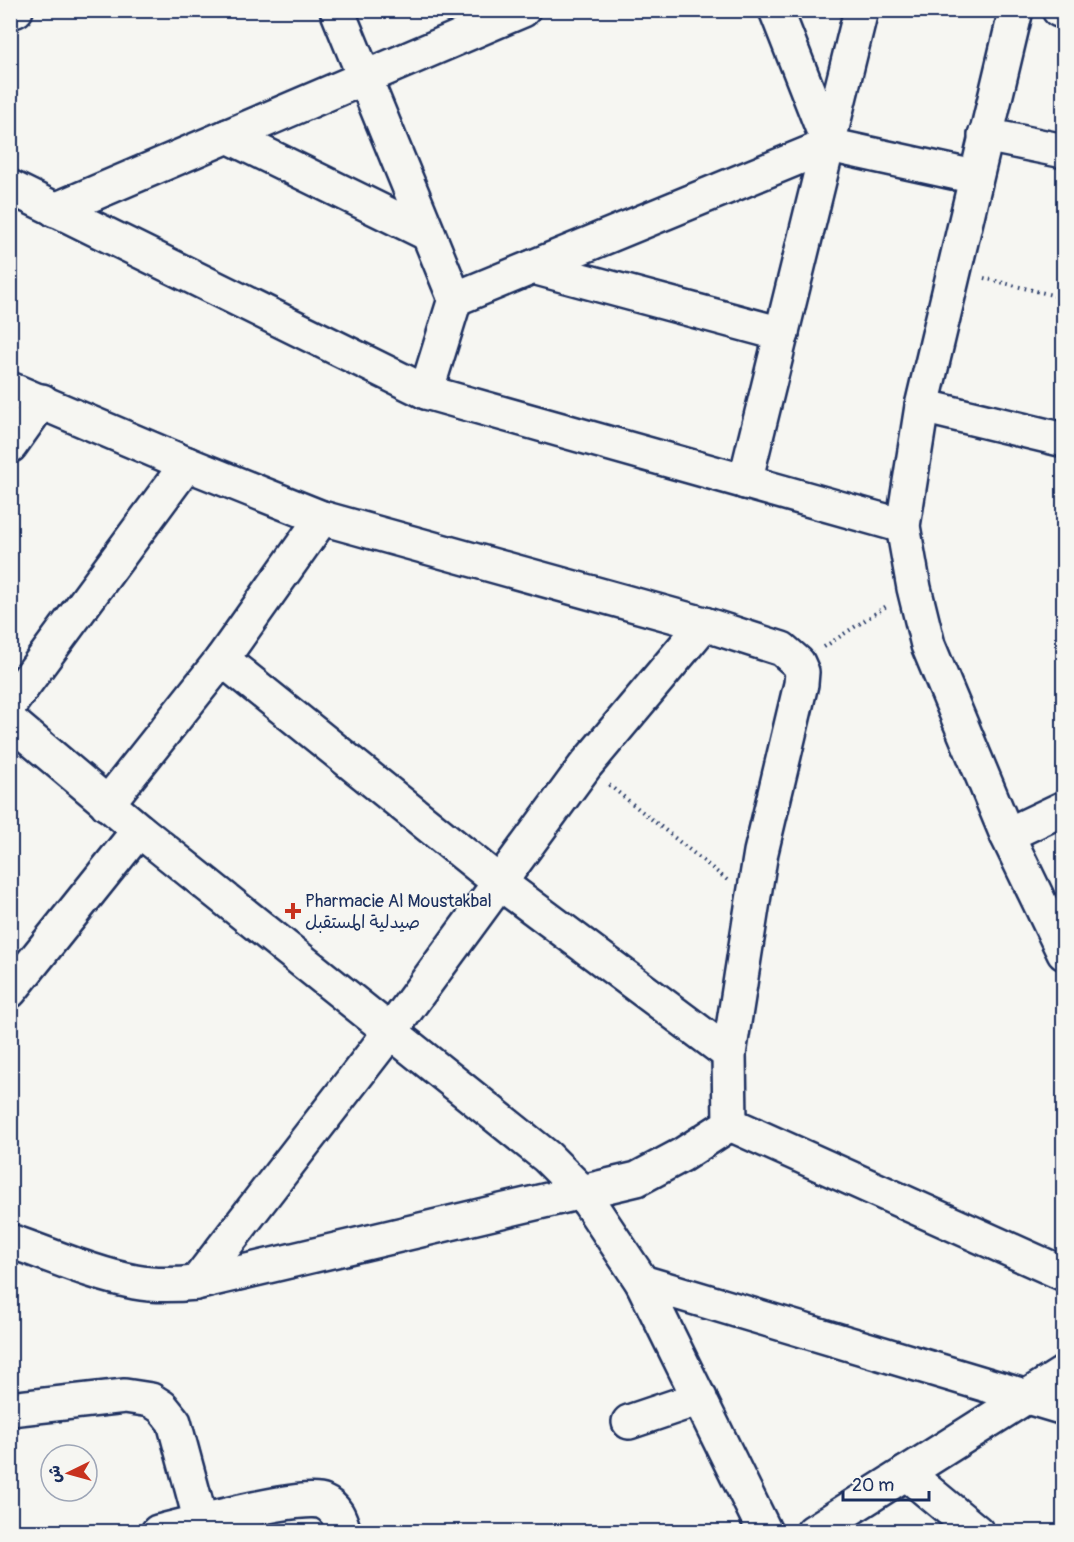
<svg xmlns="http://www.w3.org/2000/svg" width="1074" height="1542" font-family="Pangolin,'Playpen Sans Arabic',sans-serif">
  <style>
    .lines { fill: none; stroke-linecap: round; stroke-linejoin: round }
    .minor-casing { stroke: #1b2f5e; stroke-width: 38 }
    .path { stroke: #1b2f5e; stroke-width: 4; stroke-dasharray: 1.5 4.5; stroke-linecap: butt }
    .minor { stroke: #f6f6f2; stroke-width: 33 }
    .poi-dot { fill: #c8321e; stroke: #f6f6f2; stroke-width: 2 }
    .labels { text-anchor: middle; stroke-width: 4.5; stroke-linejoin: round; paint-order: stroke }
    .poi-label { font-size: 18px; fill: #1b2f5e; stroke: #f6f6f2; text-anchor: start }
  </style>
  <rect width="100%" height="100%" fill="#f6f6f2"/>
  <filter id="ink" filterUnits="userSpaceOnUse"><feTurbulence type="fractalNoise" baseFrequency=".0167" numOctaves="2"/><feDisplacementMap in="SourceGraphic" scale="12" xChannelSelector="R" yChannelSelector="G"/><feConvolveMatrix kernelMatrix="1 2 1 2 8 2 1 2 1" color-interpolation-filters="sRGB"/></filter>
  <g filter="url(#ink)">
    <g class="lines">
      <!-- minor casing -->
      <g class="minor-casing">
        <g id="minor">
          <polyline points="337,10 455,299"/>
          <polyline points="776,10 829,145"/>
          <polyline points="1016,10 922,406 903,526 914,588 928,645 1007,835 1064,953"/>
          <polyline points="1059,10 1064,11"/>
          <polyline points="10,12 16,10"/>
          <polyline points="985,135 1064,151"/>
          <polyline points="228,136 428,234"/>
          <polyline points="10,187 426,392 903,526"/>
          <polyline points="55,210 523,10"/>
          <polyline points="533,267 782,334"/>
          <path d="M10,389L187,464L322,518L704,624L782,649L798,663L802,672L801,684L761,852L753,901L729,1054L730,1124L682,1155L637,1179L196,1283C176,1285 156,1286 135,1282C93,1274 51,1255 10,1241"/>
          <polyline points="426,392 455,299 829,145 975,177"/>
          <polyline points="922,406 1064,440"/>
          <polyline points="10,446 42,401"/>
          <polyline points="745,482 861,10"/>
          <polyline points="222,659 500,883 729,1054"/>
          <polyline points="10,704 187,464"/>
          <polyline points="10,721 139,830 547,1157 582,1192 642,1282 765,1532"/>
          <polyline points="107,804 222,659 322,518"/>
          <polyline points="1007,835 1064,808"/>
          <polyline points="10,991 139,830"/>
          <polyline points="730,1124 1064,1274"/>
          <polyline points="642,1282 1064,1408"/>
          <polyline points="196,1283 390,1032 585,766 704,624"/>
          <polyline points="10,1409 125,1396 151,1400 162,1407 174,1422 201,1522"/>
          <polyline points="629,1422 700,1398"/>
          <polyline points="906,1473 977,1532"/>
          <path d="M158,1532C186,1525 304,1493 323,1502C337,1508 340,1519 344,1532"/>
          <polyline points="813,1532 1064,1373"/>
        </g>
      </g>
      <!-- path -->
      <g class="path">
        <polyline points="984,278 1064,298"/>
        <polyline points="824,647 888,605"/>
        <polyline points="609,785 727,880"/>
      </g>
      <!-- minor -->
      <use href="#minor" class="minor"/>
    </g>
  </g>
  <!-- markers -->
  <path class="poi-dot" d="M290 902h6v6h6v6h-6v6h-6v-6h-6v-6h6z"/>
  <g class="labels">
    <!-- poi labels -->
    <g class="poi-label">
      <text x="305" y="907">Pharmacie Al Moustakbal<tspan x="305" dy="21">صيدلية المستقبل</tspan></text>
    </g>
  </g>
  <!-- margin -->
  <rect width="1074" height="1542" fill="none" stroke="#f6f6f2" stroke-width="36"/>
  <rect x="18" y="18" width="1038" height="1506" fill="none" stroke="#1b2f5e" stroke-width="2" filter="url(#ink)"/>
  <!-- north arrow -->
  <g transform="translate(69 1473) rotate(265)"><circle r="28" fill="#f6f6f2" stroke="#9ea6b7" stroke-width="1.5"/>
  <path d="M0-4.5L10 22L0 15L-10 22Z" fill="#c8321e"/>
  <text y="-9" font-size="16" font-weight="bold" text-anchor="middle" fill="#1b2f5e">ش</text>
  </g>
  <!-- scale -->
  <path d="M843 1491v9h86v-9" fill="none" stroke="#1b2f5e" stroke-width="3"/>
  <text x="852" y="1491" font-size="18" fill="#1b2f5e" stroke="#f6f6f2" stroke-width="4.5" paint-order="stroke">20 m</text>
</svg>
